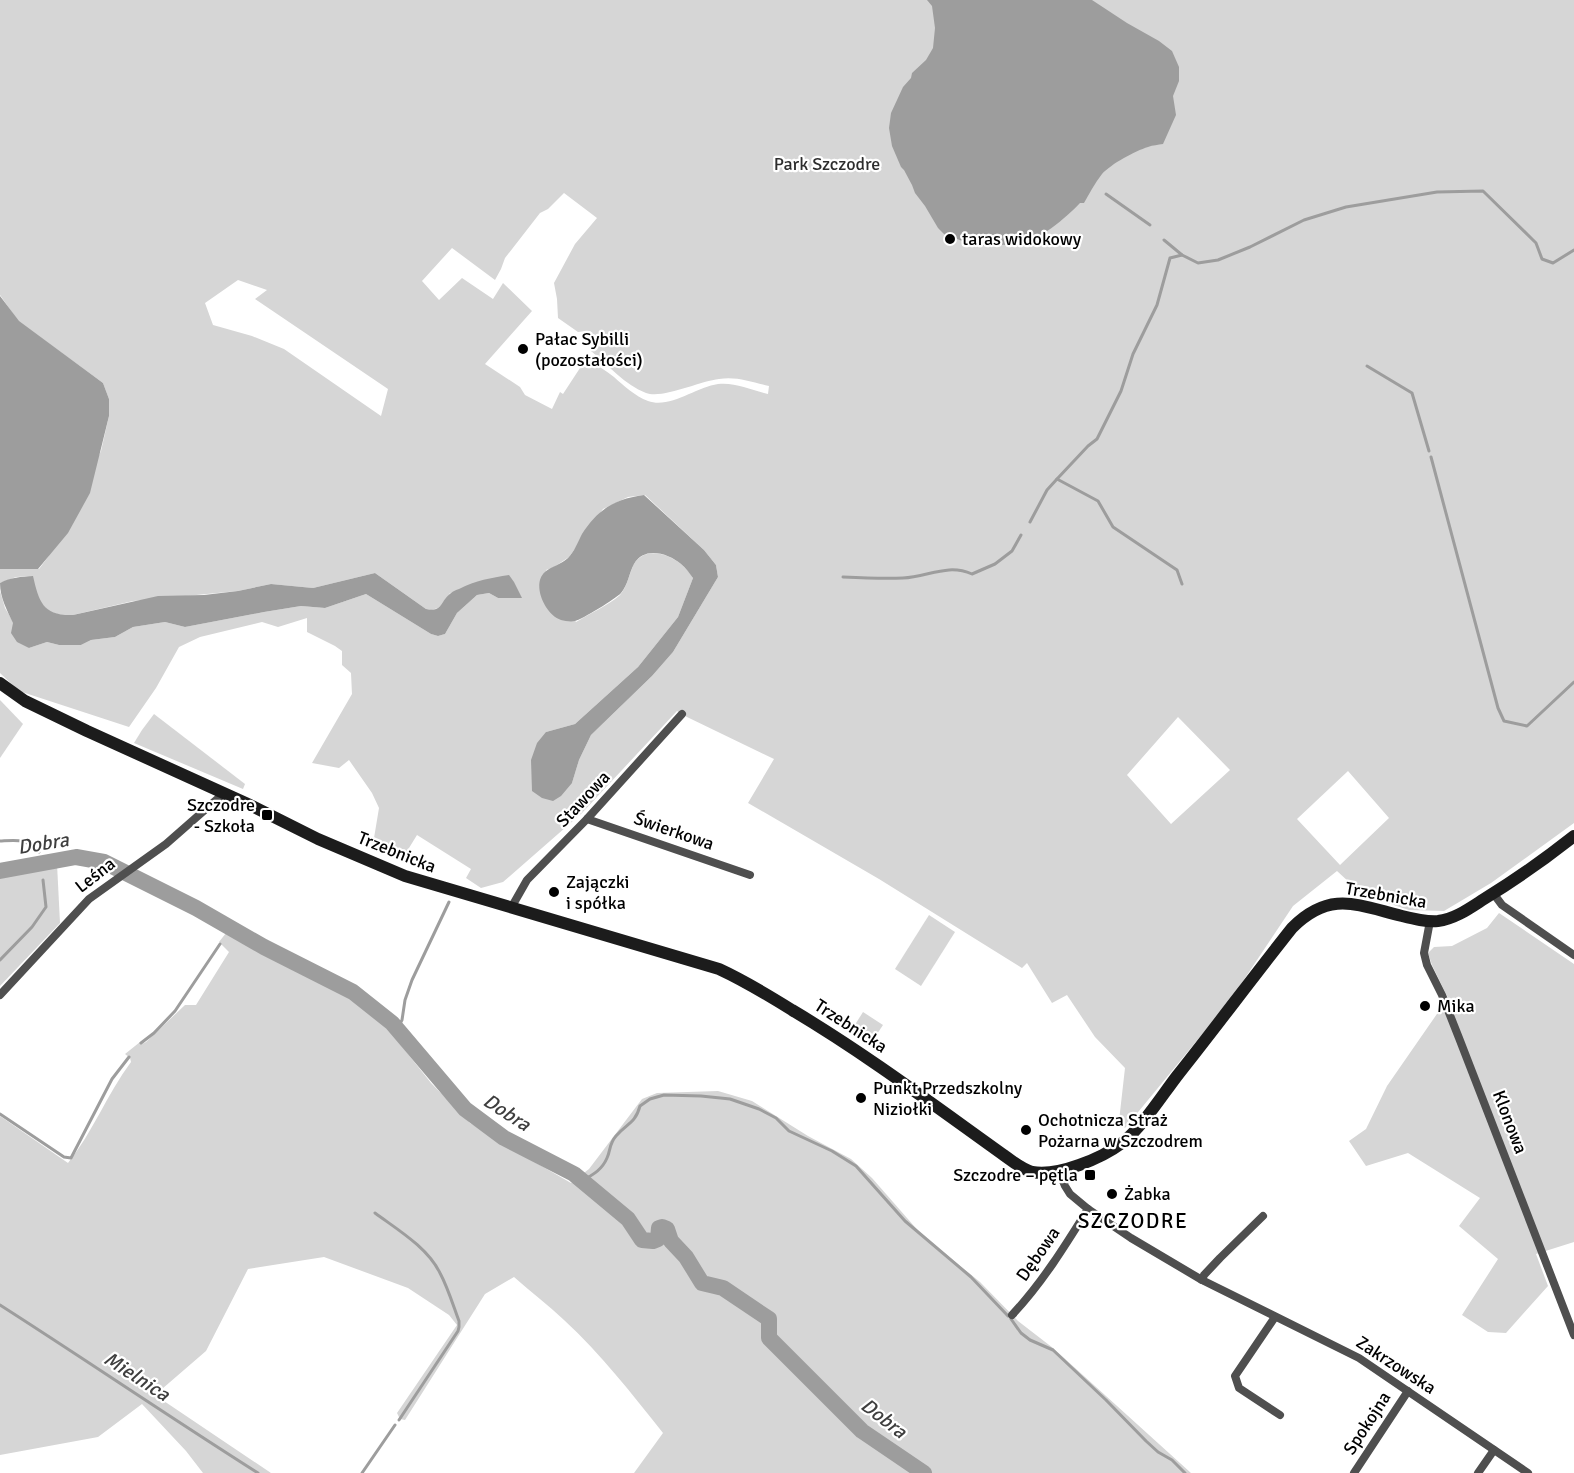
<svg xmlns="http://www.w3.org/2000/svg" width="1574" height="1473" font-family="Signika,sans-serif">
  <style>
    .green { fill: #d6d6d6; fill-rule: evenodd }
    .water { fill: #9d9d9d }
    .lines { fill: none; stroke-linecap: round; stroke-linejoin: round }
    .stream { stroke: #9d9d9d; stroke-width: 3 }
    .river { stroke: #9d9d9d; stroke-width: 16 }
    .street { stroke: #4f4f4f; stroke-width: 8 }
    .secondary { stroke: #1c1c1c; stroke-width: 12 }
    .poi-dot { fill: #000; stroke: #fff; stroke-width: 2 }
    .labels { text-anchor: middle; stroke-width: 4.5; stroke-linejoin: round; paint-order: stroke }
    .park-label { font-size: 18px; fill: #2d2d2d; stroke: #fff }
    .poi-label { font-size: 18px; fill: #000; stroke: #fff; text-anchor: start }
    .street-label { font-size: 18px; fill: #000; stroke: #fff }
    .water-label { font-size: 20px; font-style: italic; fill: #3e3e3e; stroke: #fff }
    .quarter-label { font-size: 21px; letter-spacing: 1.5px; fill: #000; stroke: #fff }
  </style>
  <rect width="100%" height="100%" fill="#fff"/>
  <!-- green -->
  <g class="green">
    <path d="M0,0H1574V823L1491,883L1444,911L1409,910L1363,895L1337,871L1293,906L1223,1011L1222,1010L1125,1128L1119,1121L1125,1068L1095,1037L1067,995L1052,1003L1027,963L1022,968L879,879L748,803L774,759L687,717L677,711L582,813L503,882L481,888L466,878L471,869L417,835L401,861L389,852L373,844L379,808L372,793L349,760L339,768L312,763L352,694L351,673L342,665V651L335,646L307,632V618L278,627L262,622L200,637L179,647L156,688L129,727L19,691L0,673V591L5,608L29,648L47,642L59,645H81L91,640L115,637L133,627L165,622L185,627L264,612L301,606L325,608L366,594L431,634L438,636L445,634L457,613L477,595L489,593L498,598L514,582L450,593C442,605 441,611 426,609L375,573L313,588L271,584L238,591L133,601L73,615H61L50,612L42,604L37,596L32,576L16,577L0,583V569H39L48,557L101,451L109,416V399L103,383L18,321L0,295ZM564,193L597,218L575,244L554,283L557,299L558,318L578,332L586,331L590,338L591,351C608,365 625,385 646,393C663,399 700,381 719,379C736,376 752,382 769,386L768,394C751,390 735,382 718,384C696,387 670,409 648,401C635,396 624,386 614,377C605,370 596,365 587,358L579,360L580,368L563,394L560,392L552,409L525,395L520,387L485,364L532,311L503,283L493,299L462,278L439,300L422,281L452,248L495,280L501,269L505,258L540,213L548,209ZM238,280L267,290L255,299L388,389L381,416L284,349L252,336L213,325L205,303ZM645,495L704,550L716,565L718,577L673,652L652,676L591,735L579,760L572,783L546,732L575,724L638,667L678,617L693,578C690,573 686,568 681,564C667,553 643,546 633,566C629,575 627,587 620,595C609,605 589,614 576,622L546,570L554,567L569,557L603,509L628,497ZM1178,717L1230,770L1171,824L1127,775ZM1348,771L1389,818L1340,865L1297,819Z"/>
    <polygon points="0,700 23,724 0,758"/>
    <polygon points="154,714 245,784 243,789 134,743 142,730"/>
    <polygon points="57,864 60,923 0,986 0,874"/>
    <polygon points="1499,913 1574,964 1574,1242 1536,1254 1548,1286 1506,1333 1488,1332 1462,1315 1498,1259 1459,1226 1480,1198 1408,1153 1366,1166 1349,1141 1366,1129 1387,1086 1448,998 1432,965 1428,953 1434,947 1452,946 1487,928"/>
    <polygon points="929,915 955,932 921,986 895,969"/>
    <path d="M226,933L349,998L388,1029L431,1083L470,1123L519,1153L571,1183L589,1169L642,1099L657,1093L718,1091L752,1101L808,1136L851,1159L872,1178L921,1234L980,1282L1018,1321L1053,1348L1191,1473H634L663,1433C632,1394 601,1354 564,1320C548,1305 531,1292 514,1277L485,1294L405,1420L400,1419L397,1413L457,1325L449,1315L408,1288L324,1257L248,1269L206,1351L155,1395L271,1473H203L186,1451L142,1404L98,1437L0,1455V1116L68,1163C93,1132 107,1094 131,1062L130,1058L125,1054L140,1042L142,1044L146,1042L185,1005H196L229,952L219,942Z"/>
    <polygon points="863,1012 883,1025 871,1043 851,1031"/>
  </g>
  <!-- water -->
  <g class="water">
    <path d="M927,0H1092L1127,23L1159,41L1172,51L1179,67V81L1173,96L1176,115L1163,144C1158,145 1153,145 1148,147C1135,151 1111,164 1102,174C1095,183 1089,194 1084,203H1080C1066,218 1033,246 1011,246C1008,246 1005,244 1002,245C984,248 964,244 948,234L945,235L938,228L925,206L915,193L912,185L904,170L901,167L892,146L889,128L891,113L903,87L911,78L912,73L926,60L933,48L935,28L932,6Z"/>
    <polygon points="0,296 19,321 103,383 109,399 109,416 90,493 68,533 38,569 0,569"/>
    <path d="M644,495L704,550L716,565L718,577L673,652L652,676L591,735L579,760L572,783L561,796L553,801L542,798L532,791L531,760L537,743L546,732L575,724L638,667L678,617L693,578C690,574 686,568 681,564C668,553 644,546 634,564C629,573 628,585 621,593C617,598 581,620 575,621C571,622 565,621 561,620C545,615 531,584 545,572C550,567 562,564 568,558C574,552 578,542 582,534C598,509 615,499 644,495Z"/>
    <path d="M375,573L426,609C444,612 439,602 451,593C453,591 456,590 459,589C476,580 491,578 509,575L514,582L522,598H498L489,593L477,595L457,613L445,634L438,636L431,634L366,594L325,608L301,606L264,612L185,627L165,622L133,627L115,637L91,640L81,645H59L47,642L29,648L17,642L11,633L13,623C7,610 0,598 0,583C11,577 21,577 33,576C39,602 43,616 73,615L158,596L204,595L238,591L271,584L313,588Z"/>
  </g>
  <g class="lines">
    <!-- stream -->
    <g class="stream">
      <polyline points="1106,194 1150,225"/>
      <polyline points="1164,240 1182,255 1198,263 1218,260 1250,247 1304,220 1346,207 1437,192 1483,191 1536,243 1542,259 1553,263 1574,250"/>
      <polyline points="1367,366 1412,393 1429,451"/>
      <polyline points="1431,457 1498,708 1504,721 1527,726 1574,682"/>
      <polyline points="1030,522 1047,490 1057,479"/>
      <path d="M843,577C863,578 883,579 903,578C928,577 947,563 972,574L995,564L1012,551L1021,535"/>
      <polyline points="1182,584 1177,570 1113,527 1098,501 1057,479 1088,446 1097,439 1121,391 1133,354 1157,305 1170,258 1182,255"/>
      <path d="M0,841C17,840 27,838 39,852"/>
      <polyline points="0,960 32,927 46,907 43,880"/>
      <polyline points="397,1029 402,1020 405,1000 412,980 449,902"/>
      <polyline points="141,1043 154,1033 175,1011 220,944"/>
      <polyline points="0,1114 64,1157 71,1158 112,1079 129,1057"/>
      <path d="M582,1180C592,1176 602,1170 607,1158C611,1149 609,1144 616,1136C627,1123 635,1124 640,1106L650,1099L664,1095L701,1096L730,1099L759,1109L776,1118L789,1131L832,1151L856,1166L905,1221L971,1277L1008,1316"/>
      <path d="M375,1213C398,1230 427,1247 440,1273C448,1288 453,1305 459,1321V1327L458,1331L399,1420"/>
      <path d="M0,1305C86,1360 171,1418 258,1473"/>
      <polyline points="1011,1319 1021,1333 1030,1340 1053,1350 1106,1400 1146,1441 1158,1452 1172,1460 1185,1473"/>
      <polyline points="362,1473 395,1425"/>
    </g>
    <!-- river -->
    <polyline class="river" points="0,871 76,857 104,862 196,908 264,947 353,992 392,1023 465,1109 504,1138 574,1174 628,1219 642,1240 653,1241 658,1239 659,1228 662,1227 667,1229 671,1241 686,1257 702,1283 723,1288 769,1319 769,1338 862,1431 924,1473"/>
    <!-- street -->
    <g class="street">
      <polyline points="587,819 750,875"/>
      <polyline points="1493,893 1502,905 1574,955"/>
      <polyline points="511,908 527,880 587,819 682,714"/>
      <polyline points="1430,921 1424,953 1427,965 1442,995 1459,1038 1574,1335"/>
      <polyline points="0,995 89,899 166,844 223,794"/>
      <polyline points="1059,1171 1065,1186 1070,1194 1088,1209 1131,1238 1202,1280 1359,1358 1528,1473"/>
      <polyline points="1202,1280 1204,1275 1220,1258 1263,1216"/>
      <path d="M1012,1315C1042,1283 1065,1246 1088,1209"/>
      <polyline points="1275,1317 1235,1376 1239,1388 1280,1415"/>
      <polyline points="1354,1473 1408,1391"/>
      <polyline points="1478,1473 1494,1450"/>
    </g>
    <!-- secondary -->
    <path class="secondary" d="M0,683L25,701L87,731L250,805L318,839L405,876L719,969C745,981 768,995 792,1010C866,1054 935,1106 1005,1156C1013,1162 1022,1169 1032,1172C1058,1177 1102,1158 1122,1143C1142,1127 1161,1097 1177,1076C1216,1027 1253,977 1292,928C1330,890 1357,905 1402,916C1414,919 1426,922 1438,921C1455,919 1470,908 1484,899C1515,880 1545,859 1574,836"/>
  </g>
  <!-- markers -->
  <g class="poi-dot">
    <circle cx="950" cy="239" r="6"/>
    <circle cx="523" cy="349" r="6"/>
    <rect x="261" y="809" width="12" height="12" rx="3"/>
    <circle cx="554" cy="892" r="6"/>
    <circle cx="1425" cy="1006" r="6"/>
    <circle cx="861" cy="1098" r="6"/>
    <circle cx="1026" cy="1130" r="6"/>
    <rect x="1084" y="1169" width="12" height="12" rx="3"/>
    <circle cx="1112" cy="1194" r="6"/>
  </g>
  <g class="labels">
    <!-- park labels -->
    <g class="park-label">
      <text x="827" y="170">Park Szczodre</text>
    </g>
    <!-- poi labels -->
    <g class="poi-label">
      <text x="962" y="245">taras widokowy</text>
      <text x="535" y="345">Pałac Sybilli<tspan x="535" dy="21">(pozostałości)</tspan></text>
      <text x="255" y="811" text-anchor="end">Szczodre<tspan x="255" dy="21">- Szkoła</tspan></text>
      <text x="566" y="888">Zajączki<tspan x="566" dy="21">i spółka</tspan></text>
      <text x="1437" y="1012">Mika</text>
      <text x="873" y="1094">Punkt Przedszkolny<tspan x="873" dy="21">Niziołki</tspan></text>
      <text x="1038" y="1126">Ochotnicza Straż<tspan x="1038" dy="21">Pożarna w Szczodrem</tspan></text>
      <text x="1078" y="1181" text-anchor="end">Szczodre – pętla</text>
      <text x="1124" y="1200">Żabka</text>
    </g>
    <!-- street labels -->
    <g class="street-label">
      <text transform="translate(583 799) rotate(-47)" y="6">Stawowa</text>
      <text transform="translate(674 831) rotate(19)" y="6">Świerkowa</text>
      <text transform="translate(397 852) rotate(22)" y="6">Trzebnicka</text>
      <text transform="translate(95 875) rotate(-38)" y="6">Leśna</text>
      <text transform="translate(1386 895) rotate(10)" y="6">Trzebnicka</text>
      <text transform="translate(851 1026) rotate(33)" y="6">Trzebnicka</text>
      <text transform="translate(1510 1122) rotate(69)" y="6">Klonowa</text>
      <text transform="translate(1038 1254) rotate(-55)" y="6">Dębowa</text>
      <text transform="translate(1396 1365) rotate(33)" y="6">Zakrzowska</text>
      <text transform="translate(1367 1423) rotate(-57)" y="6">Spokojna</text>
    </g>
    <!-- water labels -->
    <g class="water-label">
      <text transform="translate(43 843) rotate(-9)" y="7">Dobra</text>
      <text transform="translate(507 1112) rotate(33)" y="7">Dobra</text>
      <text transform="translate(137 1376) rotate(33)" y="7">Mielnica</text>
      <text transform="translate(884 1418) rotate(38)" y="7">Dobra</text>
    </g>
    <!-- quarter labels -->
    <g class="quarter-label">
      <text x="1133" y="1228">SZCZODRE</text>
    </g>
  </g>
</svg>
